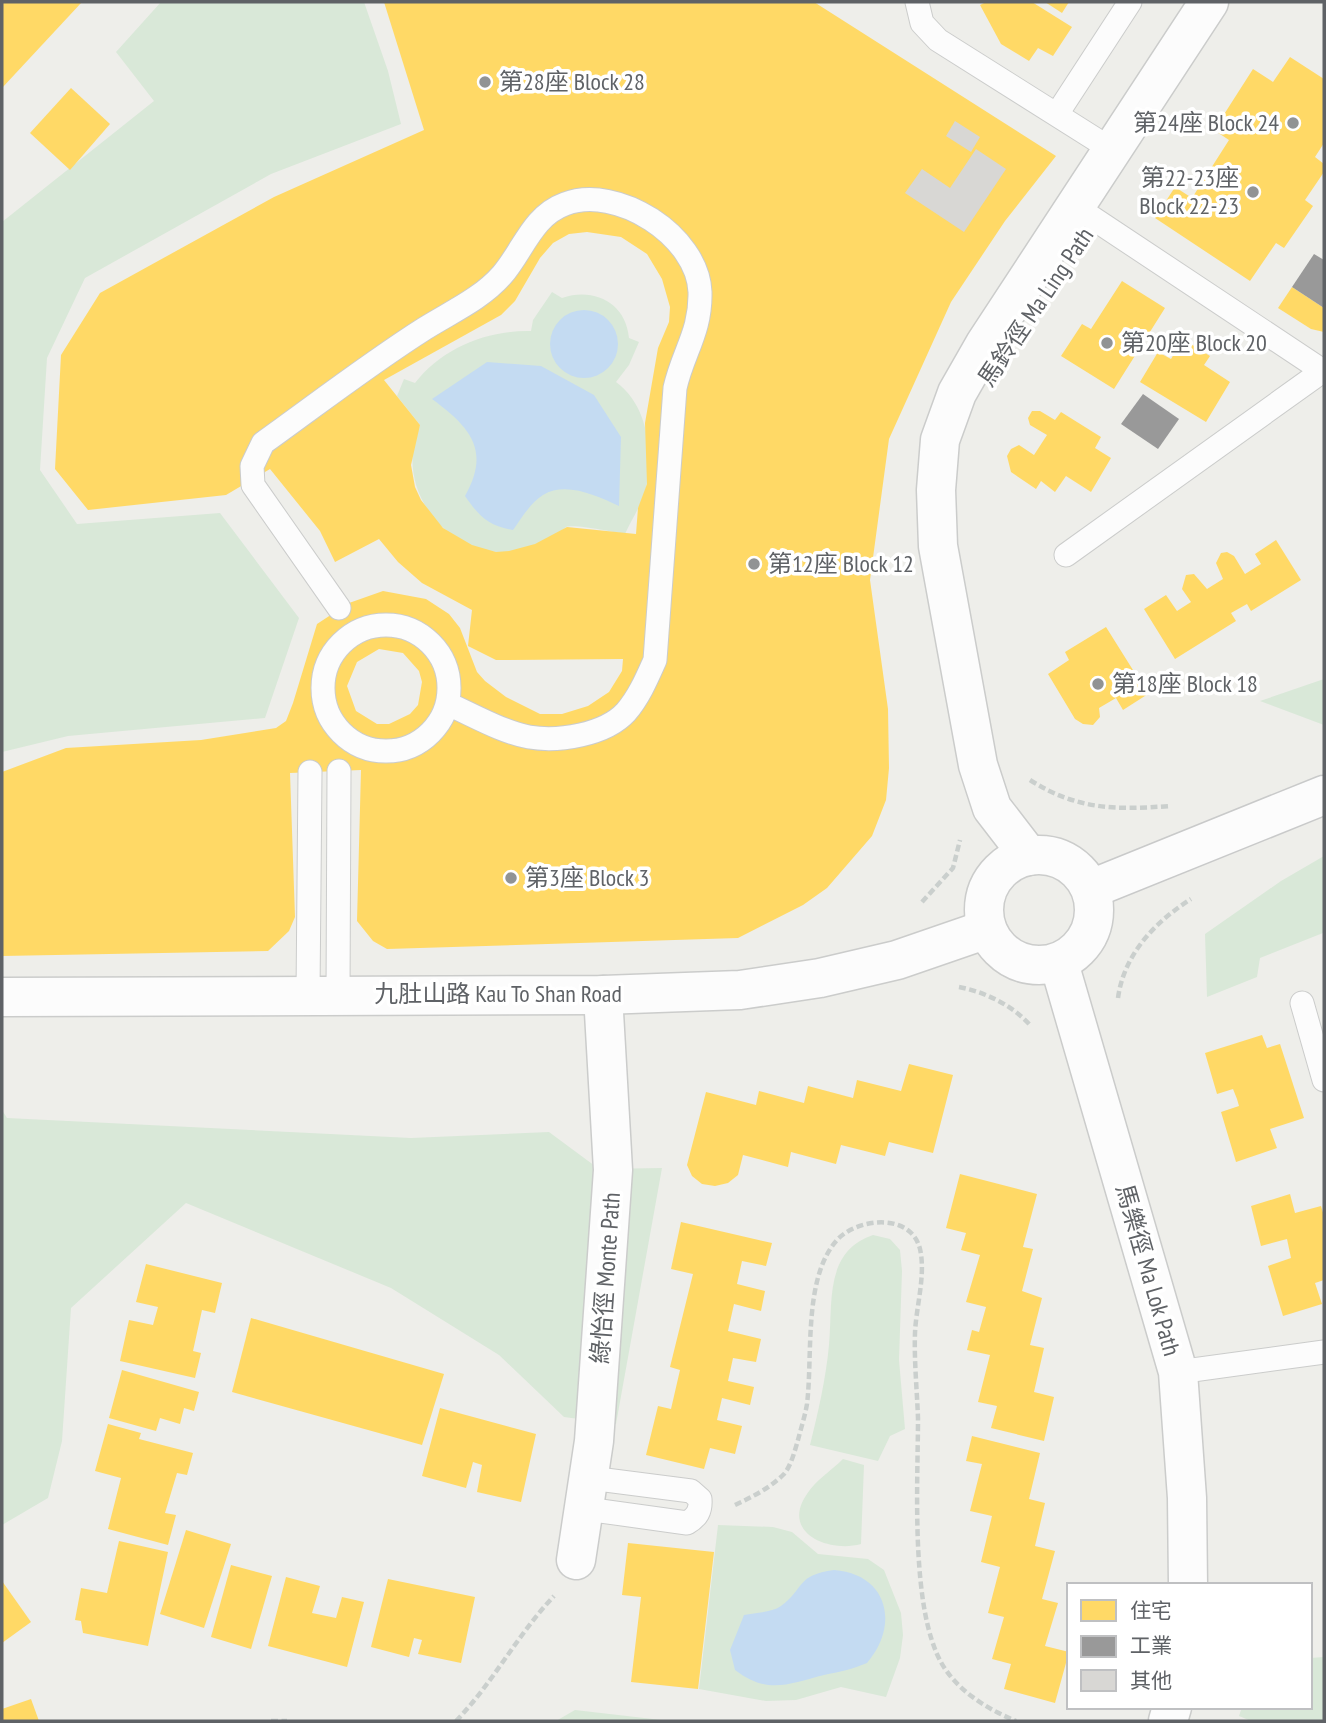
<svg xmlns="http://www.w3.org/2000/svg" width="1326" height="1723" font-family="'PT Sans Narrow','Noto Sans TC',sans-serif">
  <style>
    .green { fill: #d9e8d8 }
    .water { fill: #c4dbf2 }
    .homes { fill: #ffd966; fill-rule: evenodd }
    .industry { fill: #999 }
    .building { fill: #d8d7d4 }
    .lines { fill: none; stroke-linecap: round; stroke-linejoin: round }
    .lane-casing { stroke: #cbcccb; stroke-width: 25 }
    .street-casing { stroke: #cbcccb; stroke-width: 41 }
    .secondary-casing { stroke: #c9caca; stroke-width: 41 }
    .path { stroke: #cacfcd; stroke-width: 4.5; stroke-dasharray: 7 3.5; stroke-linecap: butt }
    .lane { stroke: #fcfcfc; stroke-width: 23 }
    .street { stroke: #fcfcfc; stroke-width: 38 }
    .secondary { stroke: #fcfcfc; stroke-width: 38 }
    .poi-dot { fill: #919394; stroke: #fff; stroke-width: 2.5 }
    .labels { text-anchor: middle; stroke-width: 7; stroke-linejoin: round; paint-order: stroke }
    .poi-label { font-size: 24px; fill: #5f6266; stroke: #fff; text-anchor: start }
    .street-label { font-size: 24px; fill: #5f6266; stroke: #fff }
  </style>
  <rect width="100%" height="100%" fill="#eeeeea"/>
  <!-- green -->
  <g class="green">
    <polygon points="161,2 364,2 388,71 401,124 271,174 85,278 47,358 40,470 77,524 220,513 299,618 265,718 68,736 2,752 2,222 154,101 116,52"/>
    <path d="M552,292L562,298C594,287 626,303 629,338L639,342L629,365L616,382C647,405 652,446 647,483C645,500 632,518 625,534C612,532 576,524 566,527C563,529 560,532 557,534C542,543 514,554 496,552C435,545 395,480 420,425L397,396L404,379L415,383C442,348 487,330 531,331L533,320Z"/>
    <polygon points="1324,679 1324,725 1260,701"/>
    <polygon points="1324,856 1323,933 1260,958 1257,977 1207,997 1205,934 1281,881"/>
    <polygon points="2,1110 7,1118 411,1138 549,1132 599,1169 662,1168 616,1424 564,1417 499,1355 391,1288 186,1203 71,1308 62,1441 48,1498 2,1525"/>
    <path d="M873,1235L890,1239L900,1250L902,1271L899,1360L905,1429L890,1436L878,1461L810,1445C818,1413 826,1378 829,1345C833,1302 824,1252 873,1235Z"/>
    <path d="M843,1459L864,1465L861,1544C829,1553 780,1533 807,1494C815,1481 832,1470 843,1459Z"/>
    <polygon points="718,1525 773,1527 792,1532 818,1554 868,1559 884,1570 901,1613 903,1635 900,1658 886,1697 841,1687 796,1700 766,1701 699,1689"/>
    <polygon points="1324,1657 1324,1721 1251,1721 1239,1716 1242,1707 1310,1707 1310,1658"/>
    <polygon points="575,1710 670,1721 556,1721"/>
  </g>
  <!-- water -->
  <g class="water">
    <circle cx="584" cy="344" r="34"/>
    <path d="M487,362L541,366L594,395L621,437L619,506C597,496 566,481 543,495C531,502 521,519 513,530C488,526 479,516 465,496C491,450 470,427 432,399Z"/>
    <path d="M834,1570C888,1574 900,1625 867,1663C853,1669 839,1672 824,1675C788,1684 768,1695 735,1670L730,1650L744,1615C756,1612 771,1613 781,1606C805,1588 796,1575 834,1570Z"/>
  </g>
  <!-- homes -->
  <g class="homes">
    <polygon points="2,2 82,2 2,88"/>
    <path d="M384,2H814L1056,156L1005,221L951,302L889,439L870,580L888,709L889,768L886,800L872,836L827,888L803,905L738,938L387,949L373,941L357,921L361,770L290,773L295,917L289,931L268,951L2,956V772L66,748L201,740L276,728L286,721L293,703L317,624L349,603L383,591L426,599L449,614L460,628L477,672L485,681L506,697L540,714H562L588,706L609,692L622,671L623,659L496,660L468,646L472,610L422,583L398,562L379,539L335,562L320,531L270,469L226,495L88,510L55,469L61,355L100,293L274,197L424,130ZM587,232L621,237L647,254L662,279L670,307L669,322L658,348L645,423L647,484L638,508L636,534L567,527L535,544L509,551L496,552L472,545L443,528L421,500L415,487L411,465L420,425L384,380L501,315L515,301L540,258L553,243L569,234ZM379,649L403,653L419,671L422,682L418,705L410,714L389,724H377L356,711L347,686L357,662Z"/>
    <polygon points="986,2 1032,2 1072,27 1053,56 1038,48 1029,61 1001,44 980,5"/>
    <polygon points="1045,2 1069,2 1062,13"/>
    <polygon points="1290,57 1324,79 1324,143 1315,157 1324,164 1324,172 1305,200 1313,206 1284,248 1276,243 1250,281 1155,218 1175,187 1192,198 1229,140 1214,130 1253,69 1273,82"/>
    <polygon points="71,88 110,124 70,170 30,133"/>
    <polygon points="1122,281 1165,308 1114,389 1061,356 1082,324 1091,329"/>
    <polygon points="1292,287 1324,308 1324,332 1311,329 1278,308"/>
    <polygon points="1183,339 1210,356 1204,365 1230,382 1206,422 1140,382 1158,352 1171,359"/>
    <polygon points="1032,411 1040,411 1055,420 1061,412 1101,437 1095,448 1111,458 1091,492 1066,476 1055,492 1041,481 1036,489 1011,472 1007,456 1011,449 1019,445 1034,455 1047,435 1030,425 1028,418"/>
    <polygon points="1276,540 1301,580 1251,611 1247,604 1231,613 1236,621 1175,659 1144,609 1166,595 1177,611 1191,602 1182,589 1186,575 1194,574 1207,589 1223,579 1216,563 1221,553 1227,552 1234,556 1245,574 1261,564 1255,554"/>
    <polygon points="1106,627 1148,694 1123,710 1116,698 1099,708 1100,717 1093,725 1083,724 1075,719 1048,674 1069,660 1065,652"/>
    <polygon points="1262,1035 1267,1048 1280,1044 1304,1118 1270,1129 1277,1148 1236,1162 1221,1112 1239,1106 1237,1099 1233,1089 1217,1094 1205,1053"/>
    <polygon points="909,1064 953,1075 933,1153 889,1142 885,1156 841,1145 836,1164 791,1152 788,1167 743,1155 738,1175 728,1183 715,1186 702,1184 692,1176 687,1165 706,1092 756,1105 759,1091 804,1103 808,1086 853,1098 857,1080 901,1091"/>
    <polygon points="960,1174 1037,1194 1023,1247 1033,1249 1022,1291 1042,1298 1030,1345 1044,1348 1034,1392 1054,1397 1044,1441 991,1428 997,1406 978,1402 990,1355 967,1350 972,1330 979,1332 986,1307 966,1302 980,1255 961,1250 966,1233 946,1228"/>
    <polygon points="1290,1194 1295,1213 1321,1206 1324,1216 1324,1280 1315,1283 1322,1304 1283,1316 1268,1266 1291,1258 1287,1239 1261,1246 1251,1206"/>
    <polygon points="681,1222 772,1243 766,1266 742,1261 737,1284 765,1291 761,1311 734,1304 728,1331 761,1339 756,1362 733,1358 728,1381 754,1387 750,1405 722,1398 717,1420 742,1426 735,1454 710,1448 704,1469 646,1455 658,1406 671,1409 680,1370 670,1367 693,1274 671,1269"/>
    <polygon points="146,1264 222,1283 215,1313 202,1310 193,1351 201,1353 195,1378 120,1361 129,1320 153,1325 158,1307 136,1302"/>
    <polygon points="251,1318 444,1374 422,1445 232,1392"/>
    <polygon points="122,1370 199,1392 194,1411 184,1408 180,1424 160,1418 156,1431 109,1418"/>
    <polygon points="440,1408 536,1434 521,1502 477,1492 482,1465 473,1462 466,1488 422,1476"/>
    <polygon points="108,1424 141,1433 139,1439 193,1453 187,1475 177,1473 165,1513 176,1515 168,1545 108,1529 121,1478 95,1471"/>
    <polygon points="972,1436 1040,1453 1029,1499 1045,1503 1035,1546 1055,1551 1042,1599 1058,1603 1045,1646 1069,1652 1055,1703 1004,1689 1011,1664 992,1659 1004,1617 988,1613 1000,1567 981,1562 992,1516 970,1511 982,1464 966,1461"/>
    <polygon points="186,1530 231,1544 204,1628 160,1614"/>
    <polygon points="119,1541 168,1552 148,1646 83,1633 81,1621 75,1620 81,1588 107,1593"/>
    <polygon points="628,1543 714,1552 698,1689 631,1682 641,1597 622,1595"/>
    <polygon points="231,1565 272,1576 251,1649 211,1637"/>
    <polygon points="286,1577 320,1586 312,1613 336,1618 342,1597 364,1602 347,1667 268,1646"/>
    <polygon points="388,1579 475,1597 461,1663 418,1654 422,1640 414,1638 409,1657 371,1647"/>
    <polygon points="2,1581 31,1622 2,1643"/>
    <polygon points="31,1699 39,1721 2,1721 2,1709"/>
  </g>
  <!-- industry -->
  <g class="industry">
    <polygon points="1314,254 1324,260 1324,308 1292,287"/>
    <polygon points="1143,394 1179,419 1158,449 1121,424"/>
  </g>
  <!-- building -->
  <g class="building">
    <polygon points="955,121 980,137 971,152 946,136"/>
    <polygon points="976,149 1006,169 964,232 905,193 922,169 950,188"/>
  </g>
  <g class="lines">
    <!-- lane casing -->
    <g class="lane-casing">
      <g id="lane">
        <polyline points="917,2 922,23 938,40 1114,151"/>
        <polyline points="1057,114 1130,2"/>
        <polyline points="1076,207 1323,371"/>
        <polyline points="1066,555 1324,370"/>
        <path d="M339,608L253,485L252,466L263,443C316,405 369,364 424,329C451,312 481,299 502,275C523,251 532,216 565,204C617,184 698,236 700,292C701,332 683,352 675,388L655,660C647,678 639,697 626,712C605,735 558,742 529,737C502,732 473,715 448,704"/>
        <circle cx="386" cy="688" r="63"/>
        <polyline points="308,994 310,772"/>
        <polyline points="338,994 339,771"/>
        <polyline points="1302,1003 1324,1080"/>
        <polyline points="1178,1372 1324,1352"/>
        <path d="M586,1509L687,1523C697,1517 701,1511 700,1499L691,1491L590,1478"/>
      </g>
    </g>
    <!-- street casing -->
    <g class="street-casing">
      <g id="street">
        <circle cx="1039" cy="910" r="55"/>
        <polyline points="1029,856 992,808 978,765 938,546 936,490 940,440 957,393 985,344 1209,2"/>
        <polyline points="1059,963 1178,1372 1187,1498 1188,1585"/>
        <polyline points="2,997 603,995 740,990 820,978 897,960 987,929"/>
        <polyline points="576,1560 594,1441 613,1170 603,995"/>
        <polyline points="1168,1721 1172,1707"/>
      </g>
    </g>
    <!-- secondary casing -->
    <g class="secondary-casing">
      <polyline id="secondary" points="1091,889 1324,795"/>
    </g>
    <!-- path -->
    <g class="path">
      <path d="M1030,780C1077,810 1116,810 1170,806"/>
      <polyline points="922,902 953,868 960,840"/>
      <path d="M959,987C985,992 1012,1005 1030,1025"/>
      <path d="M1118,998C1124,954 1155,922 1191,899"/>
      <path d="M735,1505C752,1497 770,1488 784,1474C791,1466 795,1450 798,1440C801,1428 805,1416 807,1404C813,1355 803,1278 837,1240C857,1218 911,1212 920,1249C926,1275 916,1307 915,1333C914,1361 917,1390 918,1418C918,1484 910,1608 942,1664C958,1691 987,1709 1016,1721"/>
      <polyline points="271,1721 287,1721"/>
      <path d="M456,1721C493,1683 517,1635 554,1596"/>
    </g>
    <!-- lane -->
    <use href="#lane" class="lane"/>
    <!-- street -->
    <use href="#street" class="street"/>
    <!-- secondary -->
    <use href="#secondary" class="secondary"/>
  </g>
  <!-- markers -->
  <g class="poi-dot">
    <circle cx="485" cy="82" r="7"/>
    <circle cx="1293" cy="123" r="7"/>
    <circle cx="1253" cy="192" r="7"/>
    <circle cx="1107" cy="343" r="7"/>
    <circle cx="754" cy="564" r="7"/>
    <circle cx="1098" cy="684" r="7"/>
    <circle cx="511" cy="878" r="7"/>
  </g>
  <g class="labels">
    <!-- poi labels -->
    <g class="poi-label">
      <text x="499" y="90">第28座 Block 28</text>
      <text x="1279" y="131" text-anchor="end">第24座 Block 24</text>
      <text x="1239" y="186" text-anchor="end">第22-23座<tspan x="1239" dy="28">Block 22-23</tspan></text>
      <text x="1121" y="351">第20座 Block 20</text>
      <text x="768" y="572">第12座 Block 12</text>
      <text x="1112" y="692">第18座 Block 18</text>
      <text x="525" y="886">第3座 Block 3</text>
    </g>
    <!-- street labels -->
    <g class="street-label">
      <text transform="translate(1036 307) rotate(-56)" y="8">馬鈴徑 Ma Ling Path</text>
      <text x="498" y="1002">九肚山路 Kau To Shan Road</text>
      <text transform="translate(1148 1270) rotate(74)" y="8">馬樂徑 Ma Lok Path</text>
      <text transform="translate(606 1278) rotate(-86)" y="8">綠怡徑 Monte Path</text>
    </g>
  </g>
  <!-- border -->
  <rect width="1326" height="1723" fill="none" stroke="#5f6266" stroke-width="7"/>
  <!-- legend -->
  <rect x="1067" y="1583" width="245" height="126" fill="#ffffff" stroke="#bfc0c2" stroke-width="2"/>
  <rect x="1081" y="1600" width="35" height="21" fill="#ffd966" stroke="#bfc0c2" stroke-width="2"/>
  <text x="1130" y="1618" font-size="21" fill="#5f6266">住宅</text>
  <rect x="1081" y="1636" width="35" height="21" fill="#999999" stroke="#bfc0c2" stroke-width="2"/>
  <text x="1130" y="1653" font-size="21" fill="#5f6266">工業</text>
  <rect x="1081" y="1670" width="35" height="21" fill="#d8d7d4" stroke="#bfc0c2" stroke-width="2"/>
  <text x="1130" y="1688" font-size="21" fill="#5f6266">其他</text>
</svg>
